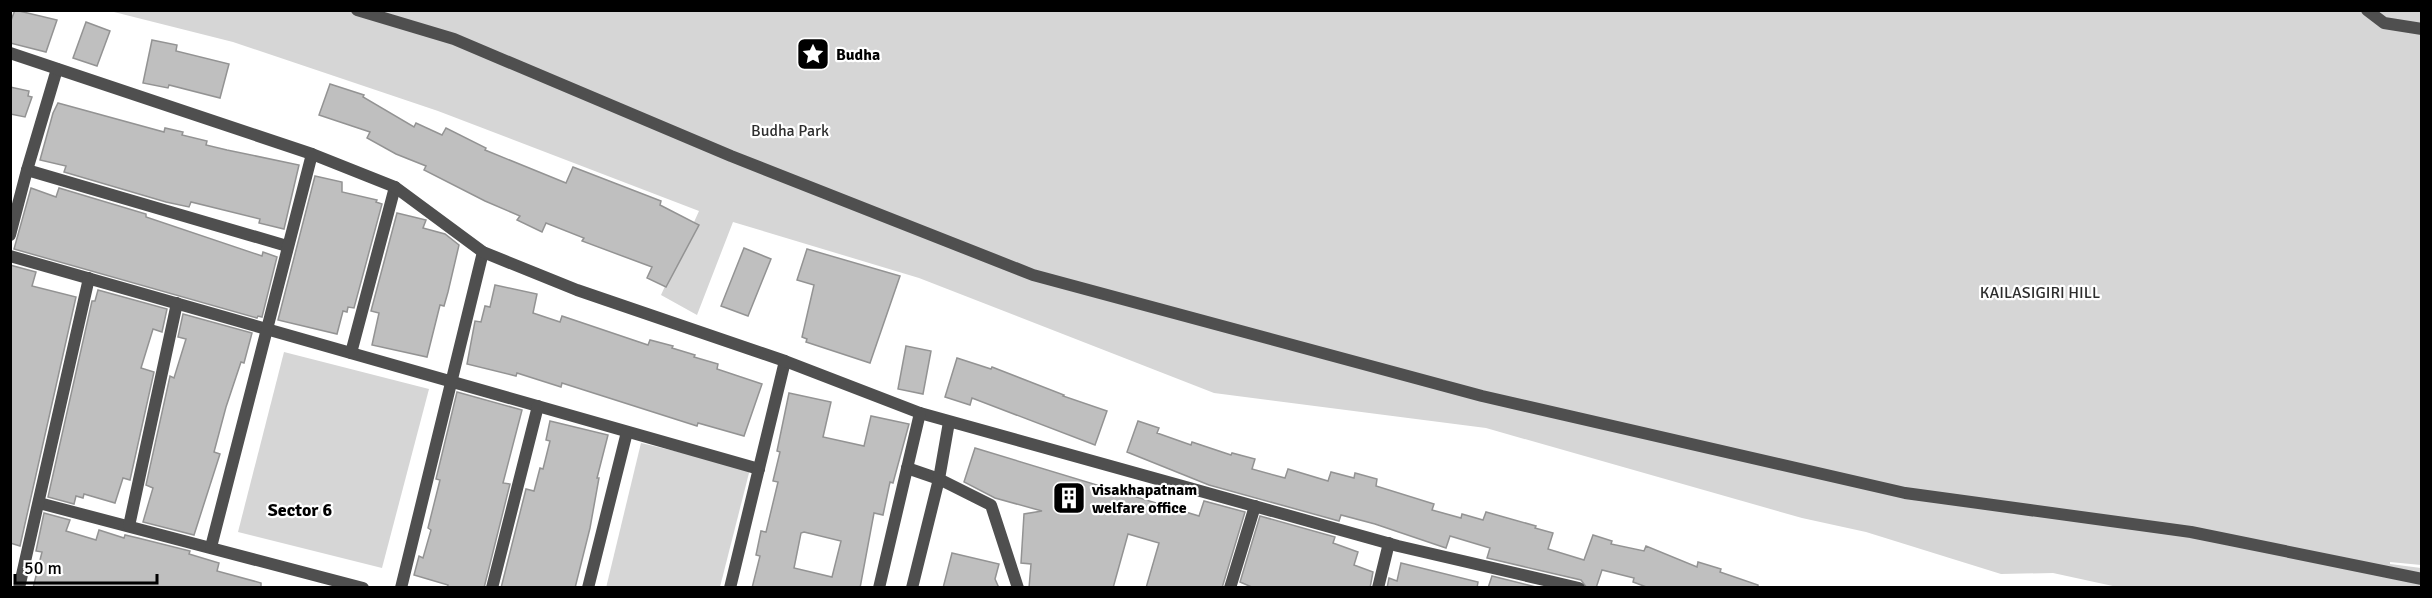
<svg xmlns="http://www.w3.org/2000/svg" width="2432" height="598" font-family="Signika,sans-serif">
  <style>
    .green { fill: #d6d6d6 }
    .building { fill: #bfbfbf; stroke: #939393; stroke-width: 1.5; fill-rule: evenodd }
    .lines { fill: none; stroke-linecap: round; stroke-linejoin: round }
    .minor { stroke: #4f4f4f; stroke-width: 12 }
    .tertiary { stroke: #4f4f4f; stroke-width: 12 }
    .labels { text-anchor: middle; stroke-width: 4.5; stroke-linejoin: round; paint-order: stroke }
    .poi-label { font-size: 16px; font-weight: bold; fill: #000; stroke: #fff; text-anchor: start }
    .park-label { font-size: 16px; fill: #2d2d2d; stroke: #fff }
    .neighbourhood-label { font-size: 18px; font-weight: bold; fill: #000; stroke: #fff }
  </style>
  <rect width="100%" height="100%" fill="#fff"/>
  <!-- green -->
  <g class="green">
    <polygon points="110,11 2421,11 2421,565 2390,562 2390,564 2421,568 2421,587 2122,588 2053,573 2001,574 1866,532 1802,518 1486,428 1214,393 919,278 733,222 697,315 661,295 699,211 438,111 233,42"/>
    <polygon points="284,352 429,389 382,568 238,532"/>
    <polygon points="641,443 750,469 720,587 606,588"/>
  </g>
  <!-- building -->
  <g class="building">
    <polygon points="15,10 57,20 46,52 10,43 10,23"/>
    <polygon points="86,22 110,31 97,66 73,58"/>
    <polygon points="152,40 177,45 176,51 229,64 220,98 169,85 168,88 143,83"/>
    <polygon points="330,84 364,95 363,97 414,127 416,123 442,135 446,128 486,148 485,150 566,183 573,167 661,201 660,205 699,225 666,287 647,278 652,267 582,241 584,238 546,223 542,232 517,220 520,216 485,201 424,170 426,166 396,154 367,138 370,132 319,115"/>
    <polygon points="10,87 29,91 28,96 32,97 25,117 10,114"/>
    <polygon points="58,103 164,132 165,128 183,132 182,135 207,141 206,145 227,150 299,165 284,229 259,223 260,219 191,202 189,207 166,202 64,172 66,166 40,160 53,113"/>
    <polygon points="315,176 342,182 342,192 377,200 376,202 382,204 354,308 348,307 347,312 343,311 337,334 278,320"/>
    <polygon points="31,188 56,197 59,188 146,214 146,217 262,256 263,252 277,257 262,317 258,316 257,318 14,249"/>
    <polygon points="397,213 426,220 423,228 445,234 459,245 448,292 444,306 440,305 427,357 372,345 379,313 371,311"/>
    <polygon points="744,248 771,259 748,316 721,306"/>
    <polygon points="807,249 900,276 870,363 806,342 807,339 802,337 814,285 797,280"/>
    <polygon points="10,265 36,272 32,286 76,297 20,546 10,543"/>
    <polygon points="495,285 537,294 533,313 560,322 562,316 648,345 650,340 673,346 672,348 695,355 694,357 718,364 717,369 762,384 744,436 698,423 697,426 562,383 561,387 517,373 516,376 467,364 475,321 481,322 485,306 490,307"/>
    <polygon points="98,290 167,309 162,332 153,329 141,368 154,372 130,480 123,478 115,503 84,494 83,498 76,496 74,504 48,497 92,301 95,301"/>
    <polygon points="183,314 252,333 244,363 241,362 226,407 214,452 220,454 194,535 143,522 153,488 146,485 170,376 174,378 186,339 178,337"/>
    <polygon points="906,346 931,351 923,394 898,389"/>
    <polygon points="957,358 991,369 992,367 1064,395 1063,396 1107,411 1095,445 972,398 970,405 945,397"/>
    <polygon points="457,392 522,410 503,483 510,484 484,588 447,588 448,585 414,575 419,556 423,558 431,530 428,528 440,480 436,479"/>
    <path d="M789,393L831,402L823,437L864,446L871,416L909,424L893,483L890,482L883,515L874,513L860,588H752L760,556L756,555L761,531L766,532L778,482L773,481L780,452L777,451ZM804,532L841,541L832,577L794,568L801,533Z"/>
    <polygon points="550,421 608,435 597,478 599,478 590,528 575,588 501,588 526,489 534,491 540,468 543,469 550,441 546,440"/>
    <polygon points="1138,421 1159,428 1157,433 1191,445 1192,442 1231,455 1232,453 1255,459 1252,469 1285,478 1288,469 1328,481 1331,472 1354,478 1355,473 1377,479 1376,486 1434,504 1432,510 1461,518 1462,514 1483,520 1486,512 1536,526 1535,528 1553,533 1548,549 1584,560 1593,535 1612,541 1611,544 1644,551 1646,546 1697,567 1698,562 1721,569 1720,572 1758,585 1758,588 1649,588 1633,582 1634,578 1602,570 1596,588 1587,588 1581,580 1487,558 1490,548 1450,536 1446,548 1375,524 1341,515 1339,521 1209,485 1127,452"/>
    <polygon points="975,448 1199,516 1204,501 1245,512 1222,588 1146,588 1159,543 1128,534 1113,588 1029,588 1031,564 1021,563 1024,514 1042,511 995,498 964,482"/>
    <polygon points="44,513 70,520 66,531 96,540 99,530 124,538 125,535 138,538 190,551 189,554 219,563 217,571 261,583 261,588 33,588 42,552 36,551"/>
    <polygon points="1260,516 1335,537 1333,543 1358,552 1354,565 1373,572 1370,588 1254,588 1240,582"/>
    <polygon points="952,553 999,564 995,579 999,588 943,588"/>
    <polygon points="1401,563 1478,582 1477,588 1387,588 1389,578 1397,581"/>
    <polygon points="1492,576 1540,588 1488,588"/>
  </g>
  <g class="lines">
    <!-- minor -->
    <g class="minor">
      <polyline points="357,10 454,39 731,156 1033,275 1482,396 1905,493 2191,532 2422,579"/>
      <polyline points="27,170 287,246"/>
      <polyline points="10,235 27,170 57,69"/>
      <polyline points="10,256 759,469"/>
      <polyline points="351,353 395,187"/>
      <polyline points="907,468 939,479 991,505 1018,588"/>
      <polyline points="39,503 363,588"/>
      <polyline points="129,526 177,303"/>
      <polyline points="211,547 312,154"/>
      <polyline points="19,588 89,278"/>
      <polyline points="401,588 483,252"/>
      <polyline points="492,588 538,406"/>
      <polyline points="588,588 627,432"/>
      <polyline points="730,588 785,361"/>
      <polyline points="1230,588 1255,506"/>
      <polyline points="1378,588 1389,543"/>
    </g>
    <!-- tertiary -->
    <g class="tertiary">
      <polyline points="2367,10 2384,23 2422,29"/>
      <polyline points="10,53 312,154 395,187 483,252 577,290 785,361 920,413 1398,546 1579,588"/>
      <polyline points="879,588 920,413"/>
      <polyline points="912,588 939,479 949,422"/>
    </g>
  </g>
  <!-- icons -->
  <defs>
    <g id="sight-square" transform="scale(1.725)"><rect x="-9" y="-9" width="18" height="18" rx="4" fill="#000" stroke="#fff"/><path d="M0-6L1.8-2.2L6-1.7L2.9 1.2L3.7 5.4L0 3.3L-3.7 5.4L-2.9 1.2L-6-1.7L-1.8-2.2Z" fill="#fff"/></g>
    <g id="building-square" transform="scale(1.725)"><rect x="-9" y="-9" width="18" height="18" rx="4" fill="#000" stroke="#fff"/><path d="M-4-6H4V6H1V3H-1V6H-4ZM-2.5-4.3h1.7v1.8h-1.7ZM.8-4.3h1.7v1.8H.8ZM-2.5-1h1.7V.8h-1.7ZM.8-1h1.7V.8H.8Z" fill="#fff"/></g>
  </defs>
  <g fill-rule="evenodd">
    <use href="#sight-square" x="813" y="54"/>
    <use href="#building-square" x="1069" y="498"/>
  </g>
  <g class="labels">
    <!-- poi labels -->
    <g class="poi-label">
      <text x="836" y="60">Budha</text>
      <text x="1092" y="495">visakhapatnam<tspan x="1092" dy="18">welfare office</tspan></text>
    </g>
    <!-- park labels -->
    <g class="park-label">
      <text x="790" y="136">Budha Park</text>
      <text x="2040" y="298">KAILASIGIRI HILL</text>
    </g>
    <!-- neighbourhood labels -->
    <g class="neighbourhood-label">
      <text x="300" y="516">Sector 6</text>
    </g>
  </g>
  <!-- border -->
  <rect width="2432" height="598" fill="none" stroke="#000000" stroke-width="24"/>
  <!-- scale -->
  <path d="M15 574v9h142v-9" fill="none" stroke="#000000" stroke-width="3"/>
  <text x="24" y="574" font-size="18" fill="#000000" stroke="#ffffff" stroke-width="4.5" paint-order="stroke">50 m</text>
</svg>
